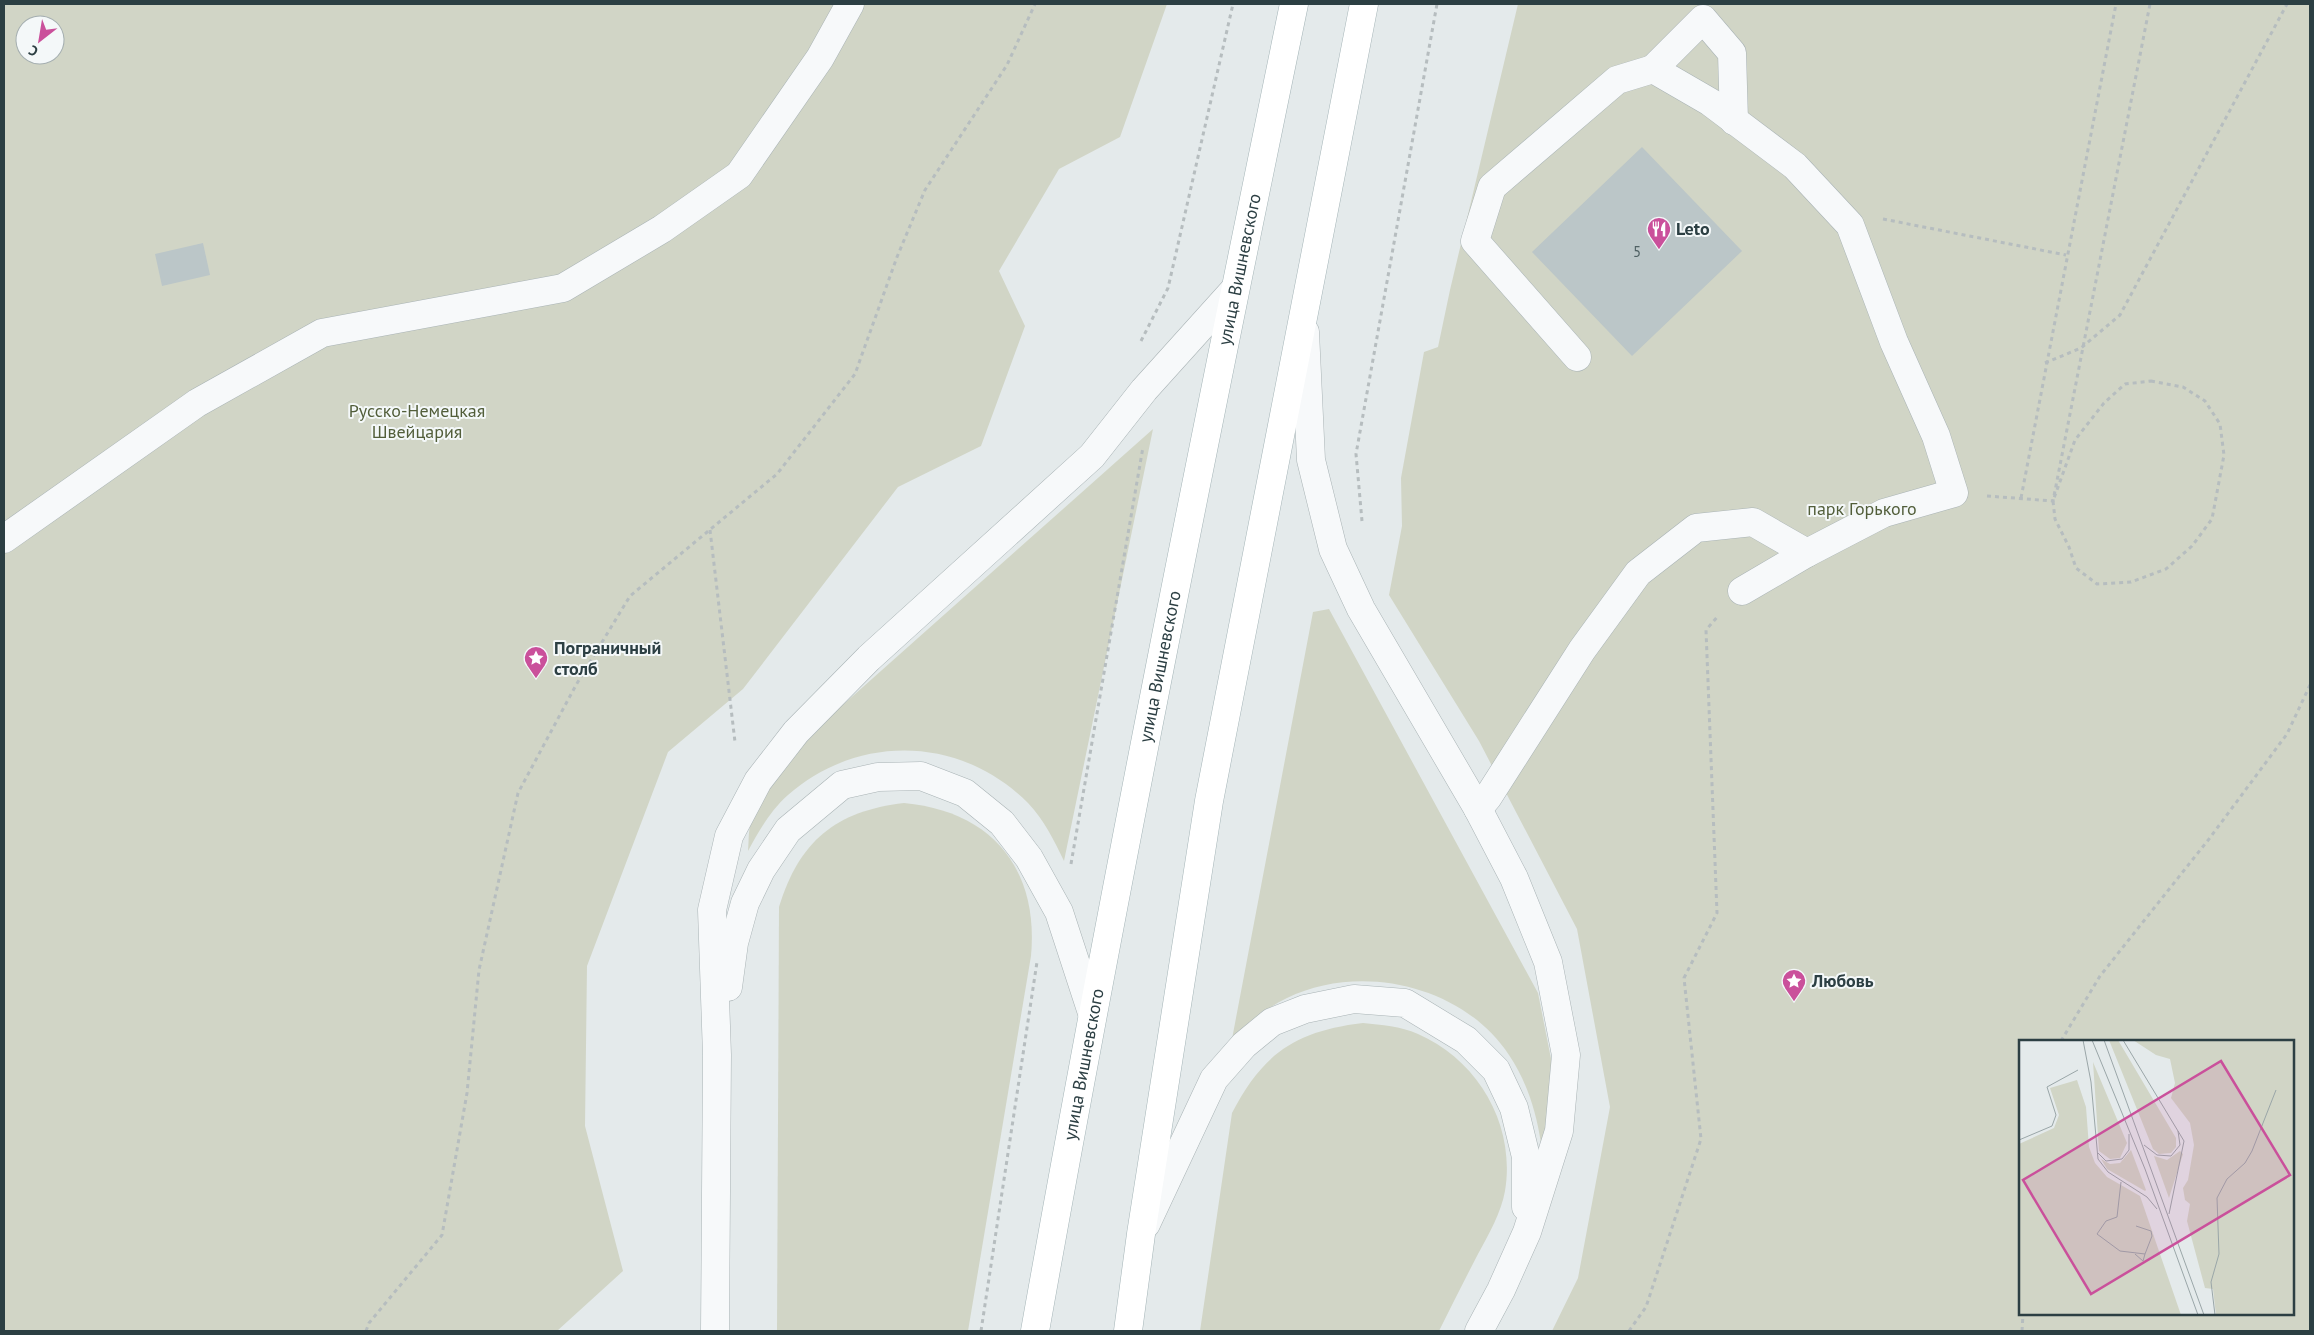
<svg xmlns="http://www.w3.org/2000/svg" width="2314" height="1335" font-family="'PT Sans',sans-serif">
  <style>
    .green { fill: #d1d5c6; fill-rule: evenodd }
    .building { fill: #bbc6c8 }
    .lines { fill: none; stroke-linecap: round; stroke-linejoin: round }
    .minor-casing { stroke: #a9b3b5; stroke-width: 29 }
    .major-casing { stroke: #a4b4b7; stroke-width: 29 }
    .path { stroke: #b6bdbf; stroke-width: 3; stroke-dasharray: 4 4; stroke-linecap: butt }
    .minor { stroke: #f7f9fa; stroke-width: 28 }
    .major { stroke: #fff; stroke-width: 28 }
    .labels { text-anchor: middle; stroke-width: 4; stroke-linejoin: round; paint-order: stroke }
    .number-label { font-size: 15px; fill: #506164 }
    .poi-label { font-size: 18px; font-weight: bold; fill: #2c3f43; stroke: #f4f8f9; text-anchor: start }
    .street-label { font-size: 18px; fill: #2c3f43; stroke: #f4f8f9 }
    .park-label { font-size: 18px; fill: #525e3a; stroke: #f4f8f9 }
    .inset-road { fill: none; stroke: #9aa6a8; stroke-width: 1 }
    .view { fill: #ca509b; fill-opacity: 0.15; stroke: #ca509b; stroke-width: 2.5 }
    .inset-edge { fill: none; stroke: #2c3f43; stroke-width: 2.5 }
  </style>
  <rect width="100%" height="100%" fill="#e4eaeb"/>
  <!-- green -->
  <g class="green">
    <path d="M4,4H1167L1120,137L1059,169L999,271L1025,326L981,446L898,487L743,689L668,752L587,966L585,1126L623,1271L557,1331H4ZM25,25H55V55H25Z"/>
    <path d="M1518,4H2310V1331H1552L1578,1278L1610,1107L1577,929L1479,741L1389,595L1402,526L1401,478L1424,352L1438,347L1450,290ZM2020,1041H2293V1314H2020Z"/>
    <path d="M1153,429L1064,861C1054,840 1044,820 1028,803C961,736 859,733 788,795C770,811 759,831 748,851C749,842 748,831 751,823C761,792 788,760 809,735Z"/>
    <path d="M1329,609L1538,993L1555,1079L1553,1103L1541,1143C1536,1111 1527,1082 1509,1055C1463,985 1360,962 1287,998C1266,1008 1249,1023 1232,1039L1313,612Z"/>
    <path d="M904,803C991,811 1039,868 1031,956L968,1331H777L779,907C799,841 836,811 904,803Z"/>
    <path d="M1363,1023C1382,1025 1400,1026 1418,1034C1478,1060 1516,1125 1505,1191C1501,1213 1489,1234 1478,1254C1465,1279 1452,1305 1439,1331H1200L1232,1113C1263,1053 1296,1031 1363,1023Z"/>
  </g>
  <!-- building -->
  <g class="building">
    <polygon points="1642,147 1742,251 1632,356 1532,252"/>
    <polygon points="203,243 210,275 162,286 155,254"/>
  </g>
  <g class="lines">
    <!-- minor casing -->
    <g class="minor-casing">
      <g id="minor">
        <polyline points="1653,69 1703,19 1732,53 1734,121"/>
        <polyline points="1305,332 1311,460 1333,549 1361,609 1478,809 1514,878 1548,962 1566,1055 1559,1131 1527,1232 1501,1290 1479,1331"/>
        <polyline points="4,539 197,403 322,333 563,288 662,229 739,175 820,58 850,4"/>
        <polyline points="1742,591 1807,553"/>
        <polyline points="1478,809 1488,797 1582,650 1638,573 1696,528 1753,522 1807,553 1884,513 1954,493 1936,436 1894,342 1850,225 1795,166 1710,102 1653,69 1617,80 1492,187 1475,241 1577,357"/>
        <polyline points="728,987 734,943 745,903 761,870 788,830 842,785 878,777 921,776 965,793 1002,823 1029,858 1059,912 1092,1013"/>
        <polyline points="1146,1224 1214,1079 1244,1045 1272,1022 1305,1009 1354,999 1405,1003 1466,1040 1496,1070 1514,1108 1526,1157 1526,1207"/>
        <polyline points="715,1331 717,1055 712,910 729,836 758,781 796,732 869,658 1092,456 1144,390 1235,289"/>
      </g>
    </g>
    <!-- major casing -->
    <g class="major-casing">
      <g id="major">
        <path id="s1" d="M1035,1331C1114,887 1203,445 1294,4"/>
        <polyline points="1128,1331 1141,1234 1209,801 1364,4"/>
      </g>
    </g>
    <!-- path -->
    <g class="path">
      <polyline points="1883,219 2066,255"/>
      <polyline points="1141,341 1168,288 1233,4"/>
      <polyline points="2045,363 2081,348 2120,315 2287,4"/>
      <polygon points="2151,381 2183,387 2205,401 2220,424 2224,455 2212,519 2192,546 2166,569 2131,582 2097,584 2076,568 2069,547 2055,519 2053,501 2075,440 2104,403 2125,384"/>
      <polyline points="1987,496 2053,501 2150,4"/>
      <polyline points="2021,498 2116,4"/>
      <polyline points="1362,521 1356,454 1437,4"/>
      <polyline points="710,530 735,742"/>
      <polyline points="1071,864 1143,447"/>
      <polyline points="2061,1041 2100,976 2209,839 2287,734 2310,685"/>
      <polyline points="366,1331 369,1323 442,1235 467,1093 479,970 518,793 576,685 630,596 777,474 855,374 897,257 925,190 1007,65 1035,4"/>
      <polyline points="981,1331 1037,962"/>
      <polyline points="1629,1331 1646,1307 1701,1139 1684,978 1717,913 1706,630 1719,615"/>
      <polyline points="2022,1331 2023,1314"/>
    </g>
    <!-- minor -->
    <use href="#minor" class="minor"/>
    <!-- major -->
    <use href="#major" class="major"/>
  </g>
  <!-- icons -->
  <defs>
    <g id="restaurant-pin" transform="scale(1.25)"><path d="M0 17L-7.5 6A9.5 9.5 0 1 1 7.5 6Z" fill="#ca509b" stroke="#f4f8f9"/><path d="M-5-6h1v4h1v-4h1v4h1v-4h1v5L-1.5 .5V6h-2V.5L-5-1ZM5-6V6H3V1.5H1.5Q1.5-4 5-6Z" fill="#fff"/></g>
    <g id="sight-pin" transform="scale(1.25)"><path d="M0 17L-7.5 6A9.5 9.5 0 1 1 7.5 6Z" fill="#ca509b" stroke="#f4f8f9"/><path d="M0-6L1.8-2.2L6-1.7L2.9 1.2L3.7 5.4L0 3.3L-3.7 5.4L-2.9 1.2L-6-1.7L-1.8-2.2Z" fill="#fff"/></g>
  </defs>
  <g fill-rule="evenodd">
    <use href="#restaurant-pin" x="1659" y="229"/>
    <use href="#sight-pin" x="536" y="658"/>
    <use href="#sight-pin" x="1794" y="981"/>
  </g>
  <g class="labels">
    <!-- number labels -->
    <g class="number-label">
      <text x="1637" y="257">5</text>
    </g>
    <!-- poi labels -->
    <g class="poi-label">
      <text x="1676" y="235">Leto</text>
      <text x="554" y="654">Пограничный<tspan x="554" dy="21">столб</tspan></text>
      <text x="1812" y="987">Любовь</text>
    </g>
    <!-- street labels -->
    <g class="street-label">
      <text dy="6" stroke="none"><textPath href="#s1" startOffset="1081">улица Вишневского</textPath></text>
      <text dy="6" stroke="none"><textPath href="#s1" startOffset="676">улица Вишневского</textPath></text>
      <text dy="6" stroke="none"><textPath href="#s1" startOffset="271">улица Вишневского</textPath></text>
    </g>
    <!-- park labels -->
    <g class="park-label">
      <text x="417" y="417">Русско-Немецкая<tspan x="417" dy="21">Швейцария</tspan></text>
      <text x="1862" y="515">парк Горького</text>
    </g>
  </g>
  <!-- overview -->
  <g transform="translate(2019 1040)">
    <rect width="275" height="275" fill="#e4eaeb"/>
    <path d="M90,0H99L157,98V107L152,113L140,114L134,109ZM114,0H275V275H197L194,249L186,248L168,181L171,164L166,160L164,148L169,140L175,105L171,83L152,58L156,43L151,19L137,15ZM74,22L108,103L101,118L91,119L80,111ZM58,40L67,67L70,107L76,123L88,137L121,156L162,275H0V104L35,88L40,75L31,48ZM112,110L127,150L126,151L88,129L82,119L91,124L101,123ZM161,111L164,114L150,158L135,116L148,120Z" fill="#d1d5c6"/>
    <path class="inset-road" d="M64,0L72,42L79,119L89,132L128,157L138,169M73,0L126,129L179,275M85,0L185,275M104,0L165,101L150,174M0,100L33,86L37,75L28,47L59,30M125,105L138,115L152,116L161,105L159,91M79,113L87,121L103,119L110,110V94M102,142L98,177L87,181L78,194L101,211L126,214L133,196L132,191L117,186M116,214L124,221L126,214M196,275L192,242L200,214L198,158L208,139L226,123L233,111L257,50"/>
    <path class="view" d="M202,21L271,135L72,254L4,140Z"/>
    <rect width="275" height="275" class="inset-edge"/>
  </g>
  <!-- border -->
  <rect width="2314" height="1335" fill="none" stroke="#2c3f43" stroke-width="10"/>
  <!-- north arrow -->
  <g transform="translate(40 40) rotate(211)"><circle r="24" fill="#f4f8f9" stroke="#a4aeb0"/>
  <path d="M0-4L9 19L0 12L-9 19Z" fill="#ca509b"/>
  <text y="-8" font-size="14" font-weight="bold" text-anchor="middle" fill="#2c3f43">С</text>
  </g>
</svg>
